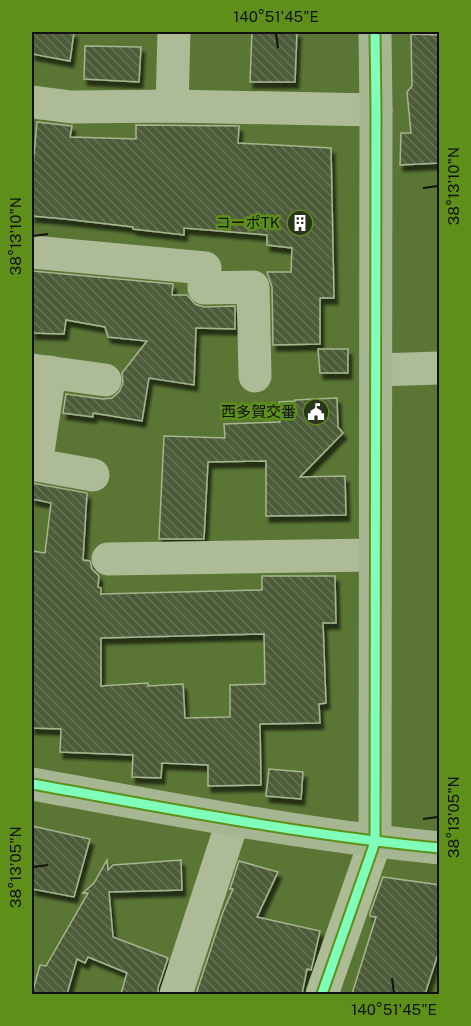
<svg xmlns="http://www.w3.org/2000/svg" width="471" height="1026" font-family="'Public Sans','Noto Sans JP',sans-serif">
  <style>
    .building { fill: url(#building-back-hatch); stroke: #a6b690; stroke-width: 1.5; fill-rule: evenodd; filter: url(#shadow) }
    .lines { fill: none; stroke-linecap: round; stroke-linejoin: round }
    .street { stroke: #adbc97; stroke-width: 33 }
    .secondary { stroke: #a7b692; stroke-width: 33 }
    .cycleway-casing { stroke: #5e9019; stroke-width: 13 }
    .cycleway { stroke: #80ffba; stroke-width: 9 }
    .ticks { fill: none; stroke: #111; stroke-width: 2 }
    .labels { text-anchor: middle; stroke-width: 5; stroke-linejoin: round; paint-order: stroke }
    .poi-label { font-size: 15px; fill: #111; stroke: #5e9019; text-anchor: end }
    .neatline { fill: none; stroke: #111; stroke-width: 2 }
    .ticks-label { font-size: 15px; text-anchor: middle; fill: #111 }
  </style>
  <defs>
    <pattern id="building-back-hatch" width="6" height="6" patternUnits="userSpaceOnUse" patternTransform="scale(1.5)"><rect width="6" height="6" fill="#4d5b39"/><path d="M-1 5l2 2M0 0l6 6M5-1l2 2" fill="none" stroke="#687259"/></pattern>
    <filter id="shadow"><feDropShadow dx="3.5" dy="6" stdDeviation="1.5" flood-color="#0009"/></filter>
  </defs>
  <rect width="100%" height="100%" fill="#5a7534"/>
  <!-- building -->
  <g class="building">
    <polygon points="32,32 74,32 70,61 32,54"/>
    <polygon points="252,32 297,32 295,82 250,82"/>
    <polygon points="411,34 440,35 440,163 400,165 401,133 411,133 407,92 412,86"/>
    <polygon points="85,46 141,47 139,82 84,79"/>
    <polygon points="37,122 72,126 70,137 136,139 136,125 239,126 238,143 331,148 334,298 320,298 320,344 273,345 272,287 267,272 291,272 292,248 267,245 267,235 184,228 184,235 133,229 133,227 65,219 32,216 32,177"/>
    <polygon points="32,271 173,284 172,295 187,295 195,304 204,307 235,306 235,329 196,328 194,385 149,378 142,421 93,413 93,417 63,413 66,394 103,399 112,398 119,392 123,383 122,373 147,341 108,337 105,327 66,320 64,334 32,333"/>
    <polygon points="318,349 348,349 348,373 320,373"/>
    <polygon points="337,398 338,427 343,433 300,477 345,476 346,515 266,516 266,461 208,462 204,539 159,539 164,436 225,438 224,424 280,422 279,402 295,401 295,400"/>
    <path d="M32,483L87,493L83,560L90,561L92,569L99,576L98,587L101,588V594L262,590V576H335L336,623H323L326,703L319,704L320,723L260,724L261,785L208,786V765L162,763L161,778L132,777L133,755L60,752L61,729L32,728V551L45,553L51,503L32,499ZM264,634L265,684L230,685V717L185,718L183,684L148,686V683L101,686V638Z"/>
    <polygon points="269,769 303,772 301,799 266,796"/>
    <polygon points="32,826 90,839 74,897 32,889"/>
    <polygon points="107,860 108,870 113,865 181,860 182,890 109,892 113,937 168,958 158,988 158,994 121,994 127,973 88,957 85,963 77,959 67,994 32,994 40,965 46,966 88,893 83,893 94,883"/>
    <polygon points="239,861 278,872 257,917 320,931 313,962 311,970 307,969 302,994 196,994 223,912 233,889 230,889"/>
    <polygon points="383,877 440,885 440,948 425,994 352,994 376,917 370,916 370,913"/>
  </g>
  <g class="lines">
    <!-- street -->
    <g class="street">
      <polyline points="32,102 72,107 172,106 376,110"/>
      <polyline points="172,106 174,32"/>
      <polyline points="32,252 205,268 204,288 253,287 255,376"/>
      <polyline points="32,370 105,380"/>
      <polyline points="376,370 440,368"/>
      <polyline points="32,464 93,475"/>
      <polyline points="36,465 50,372"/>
      <polyline points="108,559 375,555"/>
      <polyline points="176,994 233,820"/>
      <polyline points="322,994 375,842"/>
    </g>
    <!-- secondary -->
    <g class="secondary">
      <path d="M32,784C167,808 302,835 440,848"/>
      <polyline points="375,842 376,110 375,32"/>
    </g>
    <!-- cycleway casing -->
    <g class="cycleway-casing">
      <g id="cycleway">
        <path d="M32,784C167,808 302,835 440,848"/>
        <polyline points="322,994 375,842 376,110 375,32"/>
      </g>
    </g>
    <!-- cycleway -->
    <use href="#cycleway" class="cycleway"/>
  </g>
  <!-- ticks -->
  <path class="ticks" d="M276,33L278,48M423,188L438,186M33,236L48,234M423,819L438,817M33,867L48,865M392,978L394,993"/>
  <!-- icons -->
  <defs>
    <g id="building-disc" transform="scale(1.35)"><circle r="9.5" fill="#2b341d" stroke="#5e9019"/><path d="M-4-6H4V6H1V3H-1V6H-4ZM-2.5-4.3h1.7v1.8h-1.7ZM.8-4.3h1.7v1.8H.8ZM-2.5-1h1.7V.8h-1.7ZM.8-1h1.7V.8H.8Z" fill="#fff"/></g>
    <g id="civic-disc" transform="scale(1.35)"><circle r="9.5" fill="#2b341d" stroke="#5e9019"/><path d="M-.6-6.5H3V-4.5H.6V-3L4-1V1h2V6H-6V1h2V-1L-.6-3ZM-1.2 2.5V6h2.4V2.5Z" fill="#fff"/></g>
  </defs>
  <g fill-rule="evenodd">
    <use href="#building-disc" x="300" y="223"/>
    <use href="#civic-disc" x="316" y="412"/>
  </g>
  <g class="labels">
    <!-- poi labels -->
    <g class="poi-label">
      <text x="280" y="228">コーポTK</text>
      <text x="296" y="417">西多賀交番</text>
    </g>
  </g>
  <!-- border -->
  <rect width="471" height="1026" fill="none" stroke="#5e9019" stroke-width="66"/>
  <rect x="33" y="33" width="405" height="960" class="neatline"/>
  <g class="ticks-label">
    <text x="276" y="22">140°51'45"E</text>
    <text transform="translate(454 186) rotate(-90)" y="5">38°13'10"N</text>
    <text transform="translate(16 236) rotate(-90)" y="5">38°13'10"N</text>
    <text transform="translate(454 817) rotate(-90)" y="5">38°13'05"N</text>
    <text transform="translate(16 867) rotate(-90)" y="5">38°13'05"N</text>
    <text x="394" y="1015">140°51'45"E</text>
  </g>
</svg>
